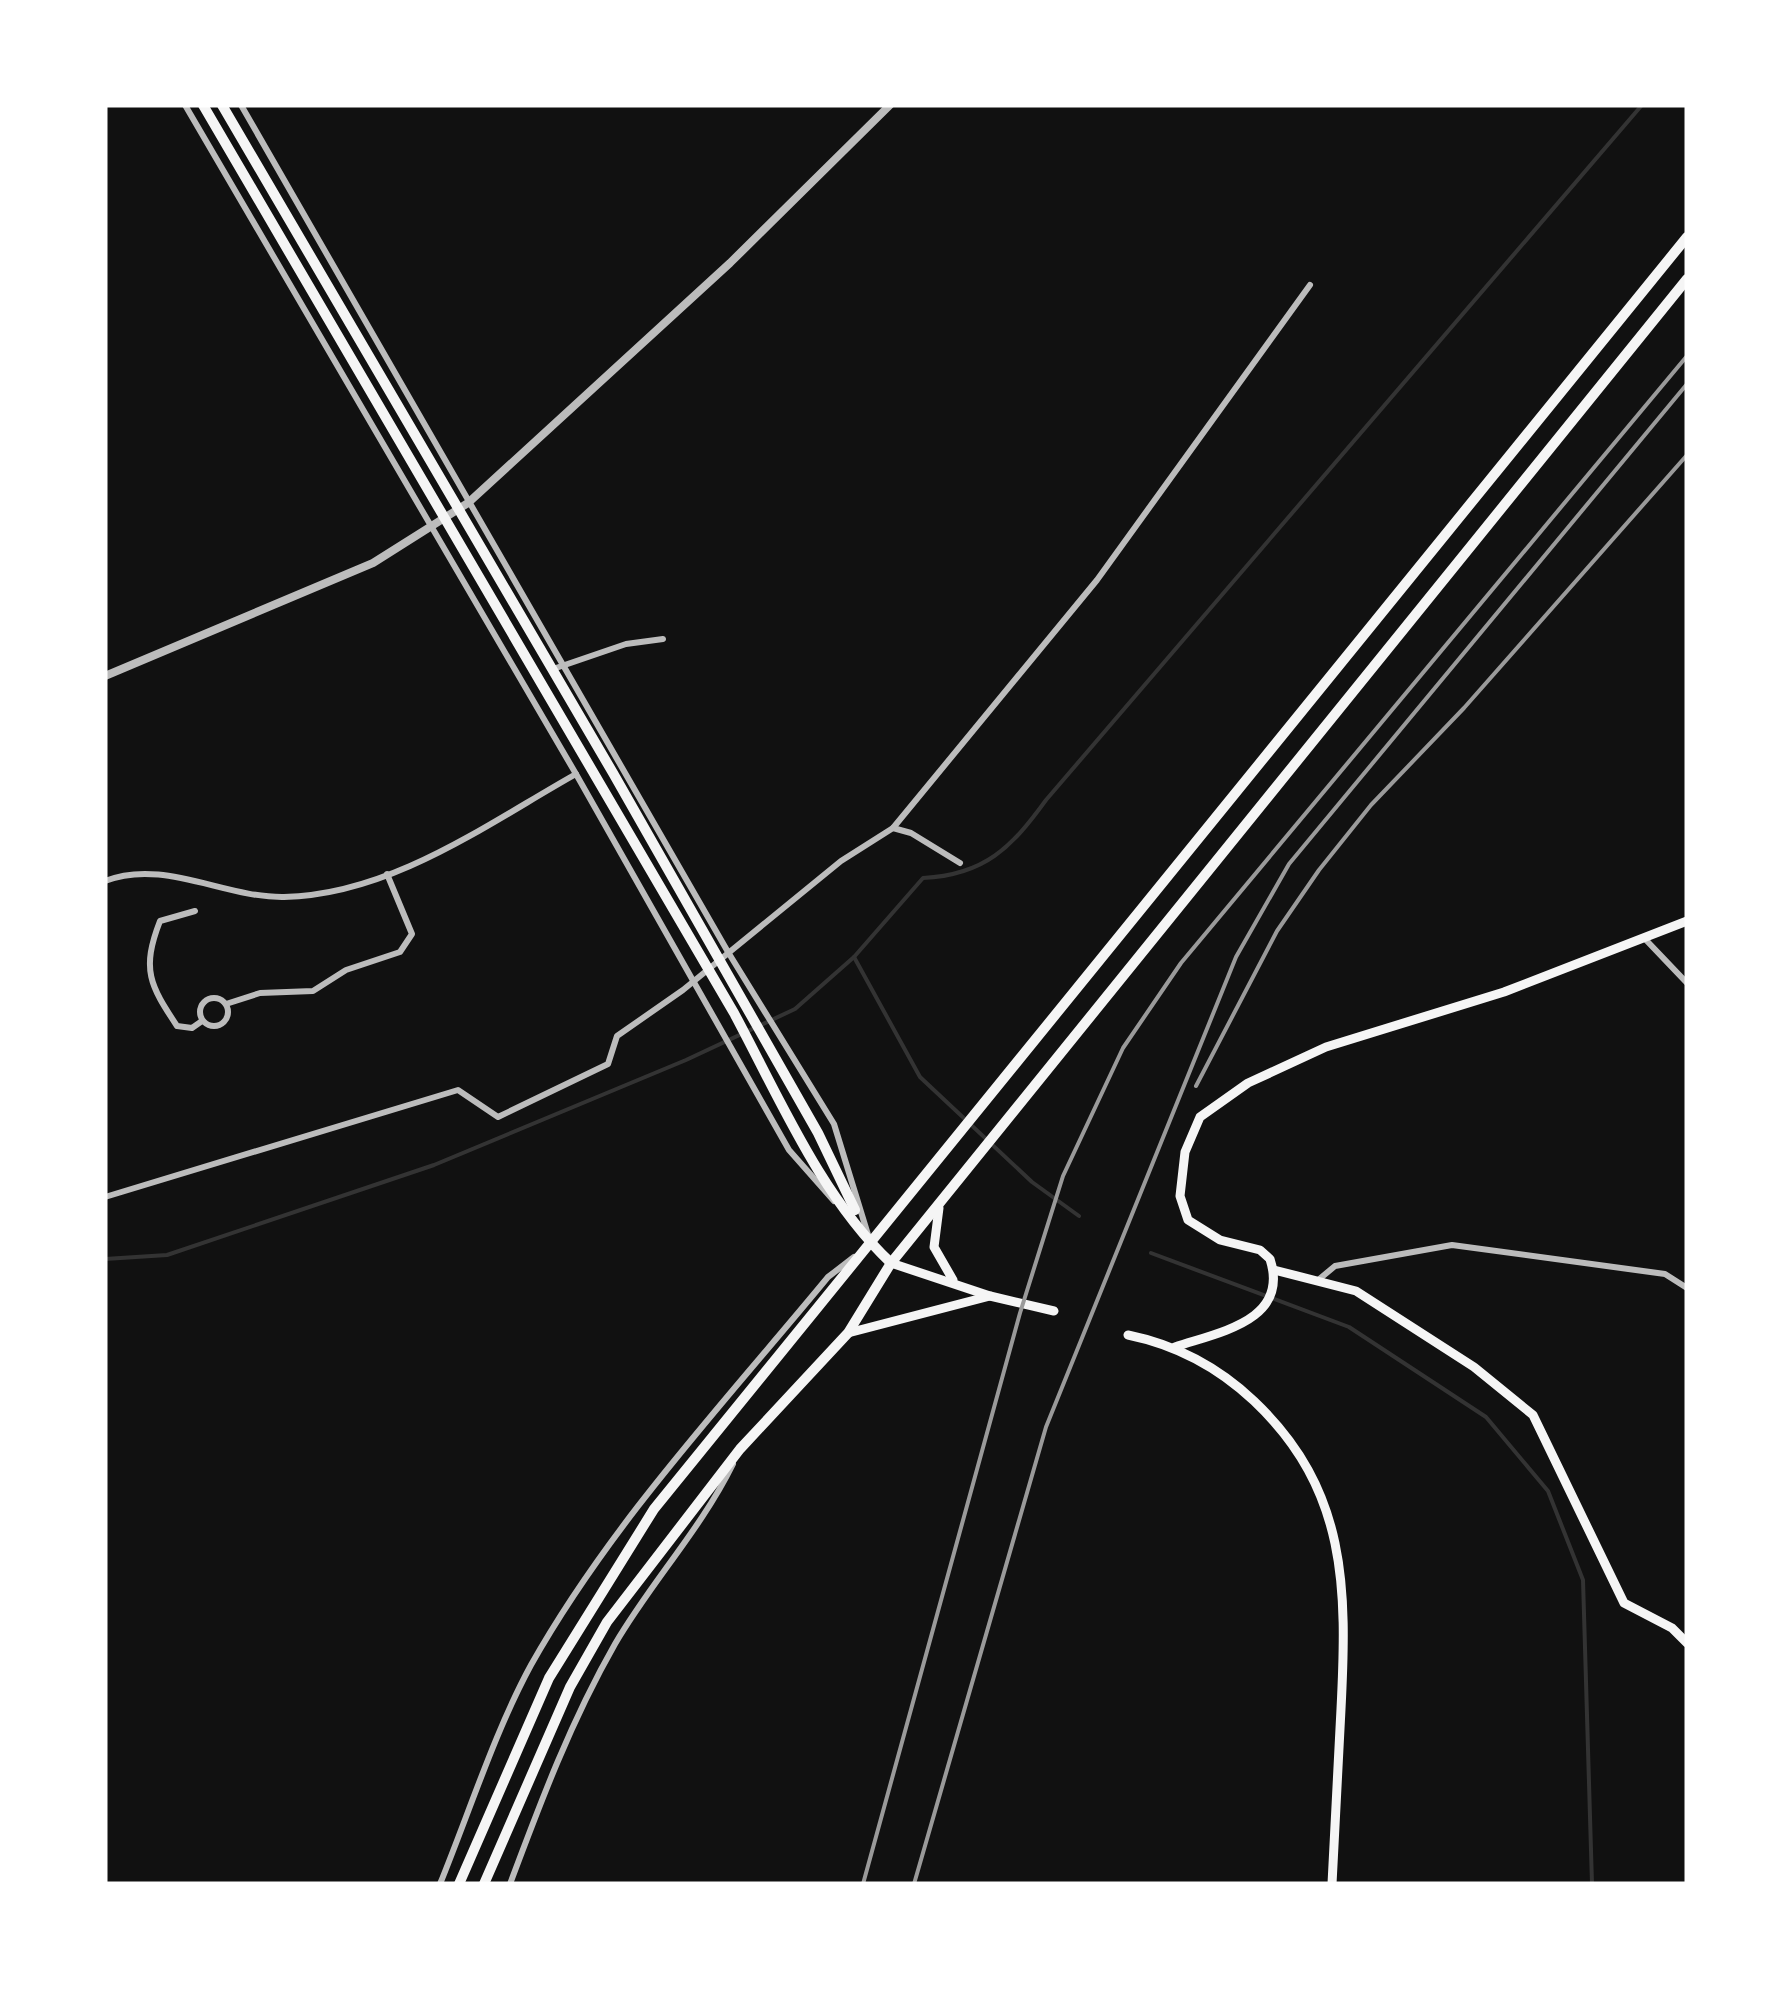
<svg xmlns="http://www.w3.org/2000/svg" width="1792" height="1989" font-family="'Zilla Slab',serif">
  <style>
    .lines { fill: none; stroke-linecap: round; stroke-linejoin: round }
    .stream { stroke: #333; stroke-width: 4 }
    .minor { stroke: #bcbcbc; stroke-width: 6 }
    .tertiary { stroke: #bcbcbc; stroke-width: 8 }
    .secondary { stroke: #f5f5f5; stroke-width: 9 }
    .primary { stroke: #f5f5f5; stroke-width: 10 }
    .rail { stroke: #9a9a9a; stroke-width: 4 }
  </style>
  <rect width="100%" height="100%" fill="#111"/>
  <g class="lines">
    <!-- stream -->
    <g class="stream">
      <polyline points="854,957 920,1077 1032,1182 1079,1216"/>
      <polyline points="1151,1253 1349,1327 1486,1417 1548,1491 1583,1580 1592,1884"/>
      <path d="M105,1259L167,1255L434,1165L686,1060L795,1009L854,957L923,878C985,875 1012,847 1046,800L1642,105"/>
    </g>
    <!-- minor -->
    <g class="minor">
      <polyline points="185,105 576,774 789,1150 834,1201"/>
      <polyline points="241,105 728,952 834,1124 869,1238"/>
      <polyline points="553,669 626,644 663,639"/>
      <polyline points="893,828 911,833 960,863"/>
      <path d="M105,881C163,858 224,898 284,897C391,895 487,824 576,774"/>
      <path d="M195,911L160,921C141,970 150,985 177,1026L192,1028L202,1021"/>
      <polyline points="1646,940 1687,983"/>
      <circle cx="214" cy="1012" r="14"/>
      <polyline points="226,1004 260,993 313,991 346,970 400,952 412,934 387,874"/>
      <polyline points="105,1197 458,1090 498,1117 608,1064 617,1036 683,990 841,861 893,828 1097,580 1310,285"/>
      <polyline points="1317,1281 1335,1266 1452,1245 1665,1274 1687,1288"/>
      <path d="M440,1884C469,1813 495,1731 531,1665C611,1523 725,1402 828,1277L854,1257"/>
      <path d="M510,1884C541,1801 571,1721 615,1644C652,1581 701,1529 733,1464"/>
    </g>
    <!-- tertiary -->
    <polyline class="tertiary" points="105,676 373,563 468,503 730,263 890,105"/>
    <!-- secondary -->
    <g class="secondary">
      <polyline points="939,1208 934,1247 953,1280"/>
      <polyline points="891,1263 990,1296 1054,1311"/>
      <polyline points="1274,1270 1356,1291 1474,1367 1533,1415 1624,1603 1672,1628 1687,1643"/>
      <polyline points="848,1333 990,1296"/>
      <path d="M1128,1335C1177,1345 1218,1367 1254,1401C1348,1490 1347,1589 1341,1709C1338,1768 1335,1826 1332,1884"/>
      <path d="M1175,1347C1219,1332 1290,1321 1270,1259L1260,1250L1220,1240L1188,1220L1180,1196L1185,1152L1200,1117L1248,1083L1326,1047L1504,992L1687,921"/>
    </g>
    <!-- primary -->
    <g class="primary">
      <path d="M203,105L734,1013C779,1097 821,1197 891,1263"/>
      <polyline points="222,105 613,773 818,1133 855,1210"/>
      <polyline points="459,1884 549,1678 654,1509 1687,237"/>
      <polyline points="484,1884 570,1687 607,1622 740,1449 848,1333 891,1263 1687,279"/>
    </g>
    <!-- rail -->
    <g class="rail">
      <polyline points="1196,1086 1277,931 1319,870 1371,805 1464,708 1687,455"/>
      <polyline points="863,1884 1020,1313 1063,1176 1123,1048 1181,963 1687,356"/>
      <polyline points="914,1884 1046,1427 1236,957 1289,864 1687,384"/>
    </g>
  </g>
  <!-- border -->
  <rect width="1792" height="1989" fill="none" stroke="#ffffff" stroke-width="215"/>
</svg>
